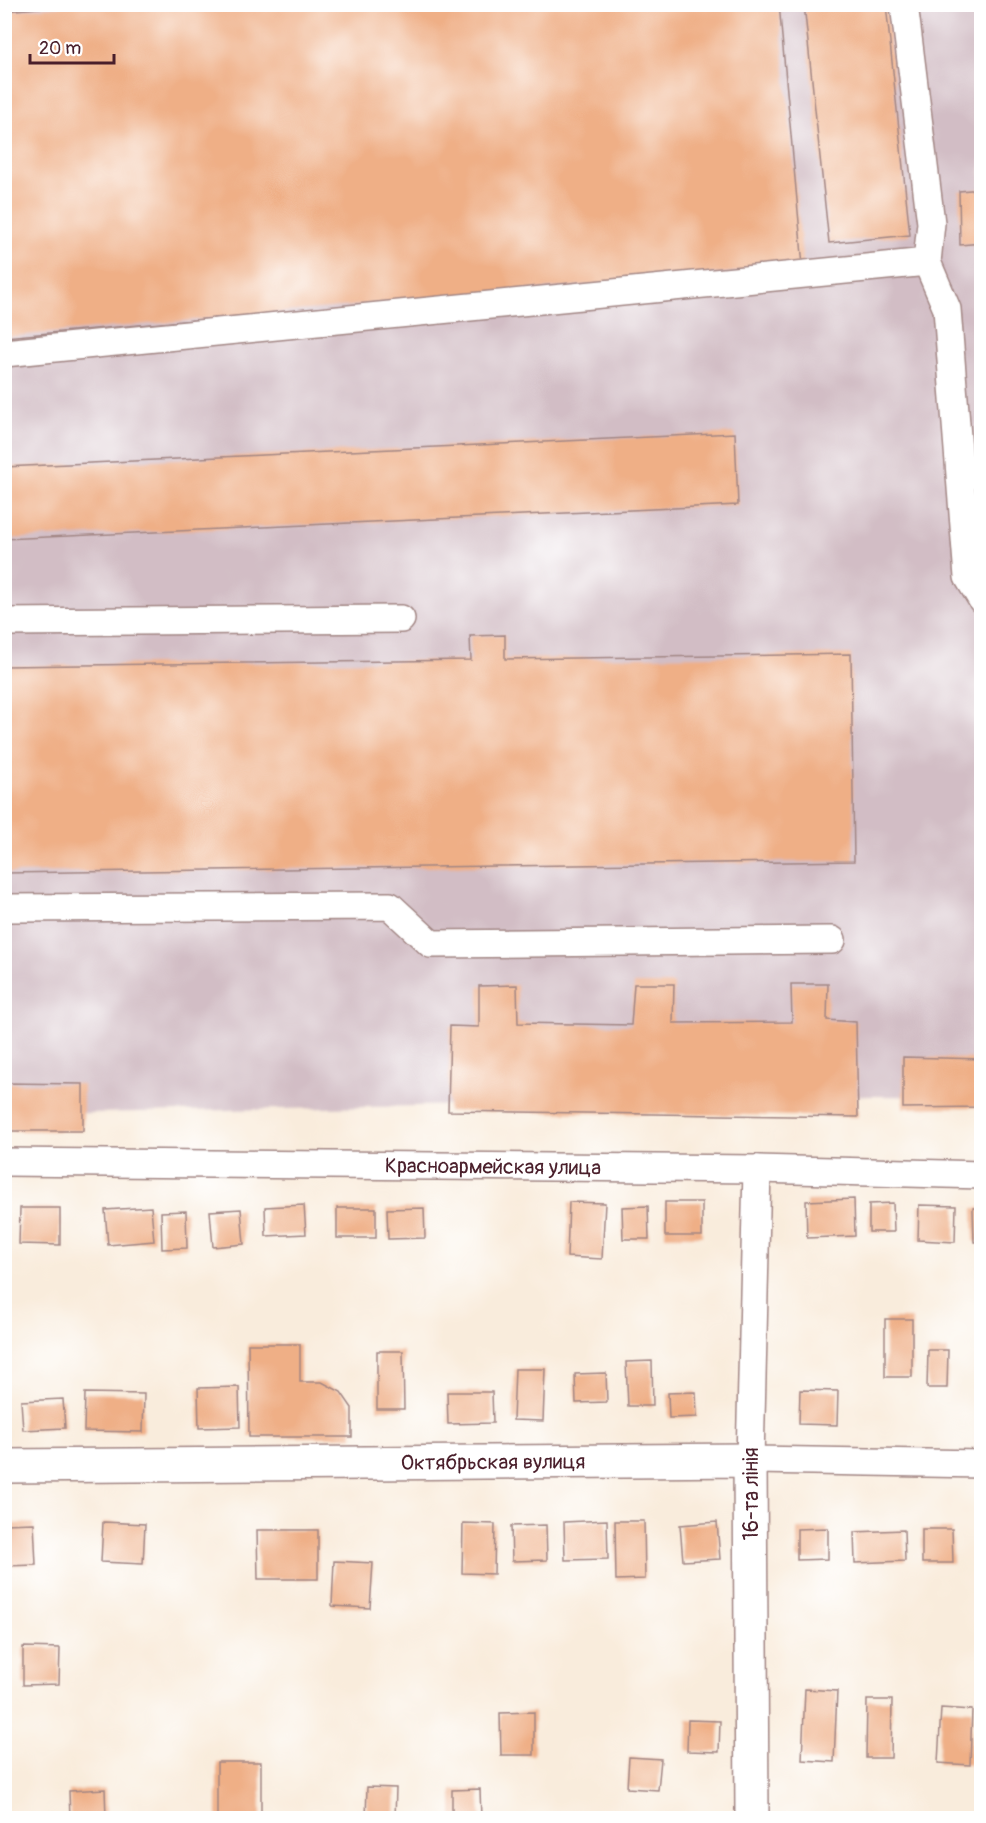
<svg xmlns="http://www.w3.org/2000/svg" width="986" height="1823" font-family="Pangolin,sans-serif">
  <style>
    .industrial { fill: #d2bdc5 }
    .building { fill: #efaf86 }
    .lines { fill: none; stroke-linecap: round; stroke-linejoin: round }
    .minor-casing { stroke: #a28684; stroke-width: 30 }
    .major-casing { stroke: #a28684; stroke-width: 36 }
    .minor { stroke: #fff; stroke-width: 27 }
    .major { stroke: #fff; stroke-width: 33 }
    .labels { text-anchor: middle; stroke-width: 4.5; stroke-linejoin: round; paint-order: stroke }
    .street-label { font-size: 21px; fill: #4a1f2b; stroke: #fff }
  </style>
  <rect width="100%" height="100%" fill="#fff"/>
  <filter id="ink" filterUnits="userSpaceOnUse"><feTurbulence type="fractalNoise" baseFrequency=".0167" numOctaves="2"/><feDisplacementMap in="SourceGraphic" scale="12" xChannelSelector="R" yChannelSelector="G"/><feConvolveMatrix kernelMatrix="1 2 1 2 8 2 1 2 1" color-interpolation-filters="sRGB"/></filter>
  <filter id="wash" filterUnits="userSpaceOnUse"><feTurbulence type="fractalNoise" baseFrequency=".008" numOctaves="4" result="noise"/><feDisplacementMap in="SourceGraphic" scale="24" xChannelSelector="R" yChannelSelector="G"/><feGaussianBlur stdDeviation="1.35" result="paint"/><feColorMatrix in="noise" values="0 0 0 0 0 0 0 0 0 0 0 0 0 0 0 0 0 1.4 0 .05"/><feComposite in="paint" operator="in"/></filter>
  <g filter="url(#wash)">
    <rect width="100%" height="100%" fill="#f9ecdc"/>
    <!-- industrial -->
    <polygon class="industrial" points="4,5 981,5 981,1097 871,1096 5,1115"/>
    <g id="blocks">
      <!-- building -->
      <g class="building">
        <polygon points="84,4 779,4 803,266 4,337 4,11"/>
        <polygon points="804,4 886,4 910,235 829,243"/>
        <polygon points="982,189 982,243 960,245 959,191"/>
        <polygon points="735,433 738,505 4,539 4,467"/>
        <polygon points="505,635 505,659 851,654 854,861 4,873 4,666 471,660 470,636"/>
        <polygon points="634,984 674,984 673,1023 792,1022 791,984 828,984 827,1020 856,1022 858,1117 448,1111 450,1026 479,1027 479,986 517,985 518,1023 631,1025"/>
        <polygon points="903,1057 982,1059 982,1107 903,1108"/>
        <polygon points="4,1083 83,1084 83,1131 4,1131"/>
        <polygon points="854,1199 855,1236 807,1238 806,1201"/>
        <polygon points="569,1202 605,1203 602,1259 567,1257"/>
        <rect x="665" y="1202" width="37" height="34"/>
        <polygon points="893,1203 894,1232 869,1232 869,1204"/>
        <polygon points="304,1205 306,1234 266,1236 265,1207"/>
        <polygon points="919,1205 956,1206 955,1242 918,1240"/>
        <polygon points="648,1206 649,1239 623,1239 622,1207"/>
        <polygon points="151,1207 154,1241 108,1245 105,1210"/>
        <polygon points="20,1208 60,1208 60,1245 19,1244"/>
        <rect x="337" y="1208" width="39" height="30"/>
        <polygon points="424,1208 425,1238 388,1239 387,1209"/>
        <polygon points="973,1208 982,1208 982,1242 974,1242"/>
        <polygon points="241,1209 244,1244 213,1247 210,1211"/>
        <polygon points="186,1211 187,1248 162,1249 161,1212"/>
        <rect x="885" y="1319" width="27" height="58"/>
        <polygon points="248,1344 300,1344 300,1382 322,1382 341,1392 352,1408 352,1437 249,1437"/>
        <polygon points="928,1350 948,1350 947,1388 927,1388"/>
        <polygon points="377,1351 403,1351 404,1409 377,1409"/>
        <polygon points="652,1361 653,1406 628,1406 626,1362"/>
        <polygon points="515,1369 545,1369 543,1421 513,1420"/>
        <polygon points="606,1373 607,1402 576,1403 575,1374"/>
        <polygon points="239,1387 240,1427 199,1428 198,1388"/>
        <polygon points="800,1390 838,1391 837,1425 799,1424"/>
        <polygon points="447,1392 492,1392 493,1423 448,1424"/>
        <polygon points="696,1392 697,1417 669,1418 668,1393"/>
        <polygon points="85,1393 144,1394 143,1432 84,1431"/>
        <polygon points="63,1399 65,1428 23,1430 21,1401"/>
        <polygon points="607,1520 608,1559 565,1560 564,1522"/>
        <polygon points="615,1521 644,1521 645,1579 616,1580"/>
        <polygon points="103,1522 145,1524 143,1564 101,1562"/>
        <polygon points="717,1522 720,1559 683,1561 680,1525"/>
        <polygon points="34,1523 36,1565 4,1566 4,1524"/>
        <polygon points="463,1523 495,1524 494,1574 462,1573"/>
        <polygon points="546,1525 547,1560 512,1561 511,1526"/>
        <polygon points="828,1528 828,1559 797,1560 797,1529"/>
        <polygon points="922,1529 952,1529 953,1563 922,1563"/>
        <polygon points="257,1530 318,1530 318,1579 258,1579"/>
        <polygon points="904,1530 905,1561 855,1563 854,1532"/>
        <polygon points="982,1533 982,1584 978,1584 977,1534"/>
        <polygon points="334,1561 373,1563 370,1608 332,1606"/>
        <polygon points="23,1647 60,1648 59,1684 23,1685"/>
        <polygon points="805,1689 837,1691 834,1762 802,1760"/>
        <polygon points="867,1700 892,1700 891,1758 866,1758"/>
        <polygon points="941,1708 972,1710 970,1765 938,1763"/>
        <polygon points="534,1712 534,1755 501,1755 500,1713"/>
        <polygon points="688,1720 720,1721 719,1752 687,1751"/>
        <polygon points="629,1757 661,1759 658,1790 627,1788"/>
        <rect x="217" y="1762" width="44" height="56"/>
        <polygon points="367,1787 396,1788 395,1818 366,1818"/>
        <polygon points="105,1789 106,1818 70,1818 69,1791"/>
        <polygon points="480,1789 481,1818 452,1818 452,1790"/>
      </g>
    </g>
  </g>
  <g filter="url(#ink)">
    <use href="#blocks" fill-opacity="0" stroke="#a28684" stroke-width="1.5"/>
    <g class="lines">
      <!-- minor casing -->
      <g class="minor-casing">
        <g id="minor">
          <polyline points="904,4 931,223 927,262 947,309 968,577 982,600"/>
          <polyline points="4,353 927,262"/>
          <polyline points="4,622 401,619"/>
          <polyline points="4,908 390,906 431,944 832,940"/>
          <path id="s1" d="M4,1162L757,1169L982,1175"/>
          <polyline points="757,1169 750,1460 982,1464"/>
        </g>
      </g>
      <!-- major casing -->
      <g class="major-casing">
        <g id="major">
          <path id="s2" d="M4,1466L750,1460L752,1818"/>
        </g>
      </g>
      <!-- minor -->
      <use href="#minor" class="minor"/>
      <!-- major -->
      <use href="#major" class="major"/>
    </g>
  </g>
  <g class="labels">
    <!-- street labels -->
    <g class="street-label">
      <text dy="7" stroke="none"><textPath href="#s1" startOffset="489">Красноармейская улица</textPath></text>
      <text dy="7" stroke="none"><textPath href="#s2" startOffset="489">Октябрьская вулиця</textPath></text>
      <text transform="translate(751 1494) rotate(-90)" y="7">16-та лінія</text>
    </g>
  </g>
  <!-- margin -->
  <rect width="986" height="1823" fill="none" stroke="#fff" stroke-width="24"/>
  <!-- scale -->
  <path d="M30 54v9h84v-9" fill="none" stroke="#4a1f2b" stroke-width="3"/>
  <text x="39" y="54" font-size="18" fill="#4a1f2b" stroke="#ffffff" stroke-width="4.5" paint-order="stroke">20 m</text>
</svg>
